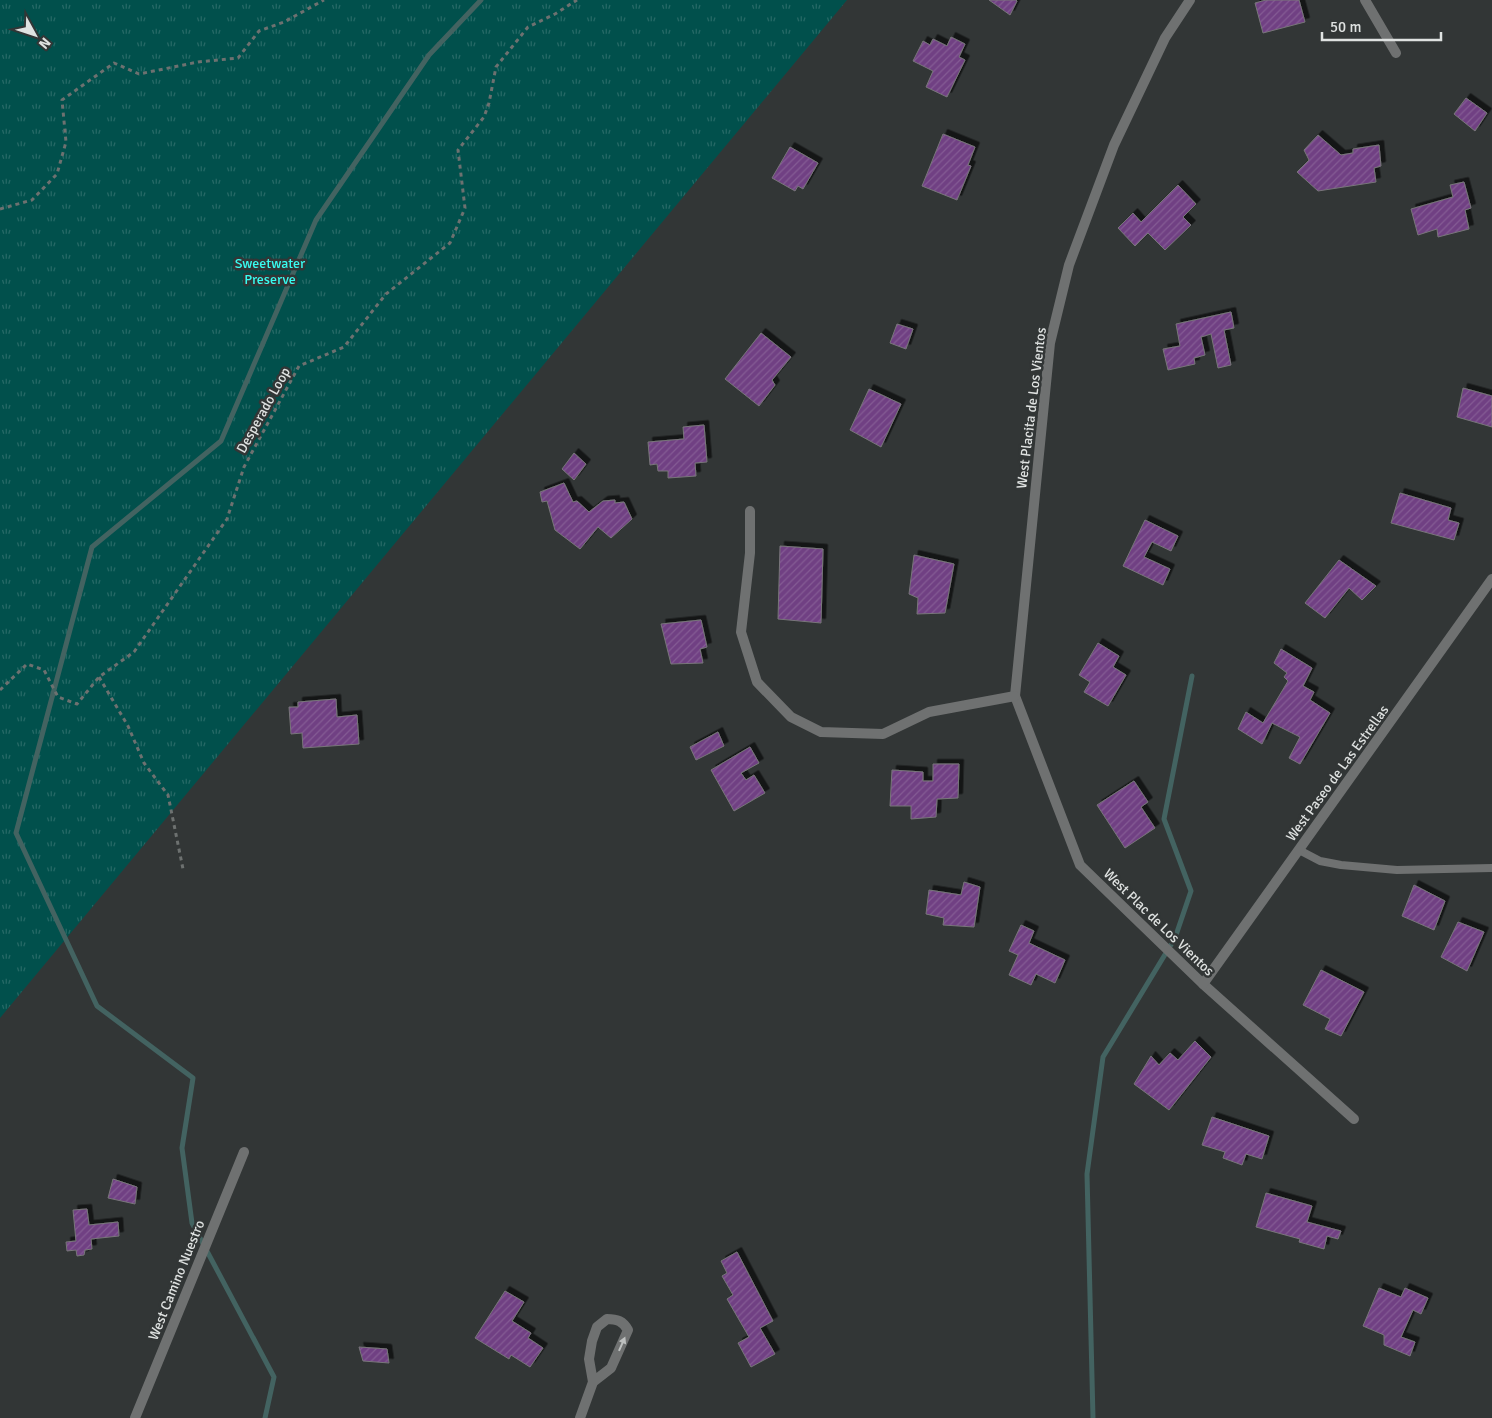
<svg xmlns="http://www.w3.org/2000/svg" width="1492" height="1418" font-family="Signika,sans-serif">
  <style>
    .park { fill: url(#park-tufts) }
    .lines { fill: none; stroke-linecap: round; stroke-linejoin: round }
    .stream { stroke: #436361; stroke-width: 5 }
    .building { fill: url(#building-hatch); stroke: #78767a; filter: url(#shadow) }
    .path { stroke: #6d7170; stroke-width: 3; stroke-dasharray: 4 4; stroke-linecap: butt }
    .service { stroke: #6f7171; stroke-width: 8 }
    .minor { stroke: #6f7171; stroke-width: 10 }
    .oneway { fill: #bdc0bf }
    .labels { text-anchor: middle; stroke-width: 5; stroke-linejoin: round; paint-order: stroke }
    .park-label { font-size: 14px; fill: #37fcf0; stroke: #323636 }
    .street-label { font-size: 14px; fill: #dfe2e1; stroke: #323636 }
  </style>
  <defs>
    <pattern id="park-tufts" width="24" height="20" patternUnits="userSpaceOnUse" patternTransform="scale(1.25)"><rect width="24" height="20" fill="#01504c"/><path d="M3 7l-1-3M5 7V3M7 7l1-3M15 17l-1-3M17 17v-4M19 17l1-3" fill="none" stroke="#266966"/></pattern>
    <pattern id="building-hatch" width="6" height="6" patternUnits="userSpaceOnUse" patternTransform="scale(1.25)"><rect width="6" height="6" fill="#704083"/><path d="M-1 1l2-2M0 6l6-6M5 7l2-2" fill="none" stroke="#845b94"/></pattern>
    <filter id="shadow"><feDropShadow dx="4.5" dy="-4.5" stdDeviation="0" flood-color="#0009"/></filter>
  </defs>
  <rect width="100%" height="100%" fill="#323636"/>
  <!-- park -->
  <polygon class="park" points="0,0 847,0 0,1018"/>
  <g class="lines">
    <!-- stream -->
    <g class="stream">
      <polyline points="265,1418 274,1377 192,1223 182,1148 193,1078 97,1006 16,833 92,547 221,441 316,220 429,55 481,0"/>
      <polyline points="1093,1418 1087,1174 1103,1057 1175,938 1191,891 1164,819 1192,676"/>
    </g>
  </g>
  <!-- building -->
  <g class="building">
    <polygon points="989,0 1016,0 1017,1 1010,15"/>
    <polygon points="1266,0 1299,0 1305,22 1263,33 1255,3"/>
    <polygon points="951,37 965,44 959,57 965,60 947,97 926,87 933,71 913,61 923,41 930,45 933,39 947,46"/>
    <polygon points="1466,98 1487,113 1475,131 1454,114"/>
    <polygon points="943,134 975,147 968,165 971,166 957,200 922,186"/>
    <polygon points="1318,135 1341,155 1353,153 1353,149 1379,145 1381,166 1374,168 1376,182 1318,191 1297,172 1309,160 1304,150"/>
    <polygon points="790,147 818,163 803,189 798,186 795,191 772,178"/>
    <polygon points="1464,182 1471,208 1465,210 1469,229 1438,237 1437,229 1418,235 1411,209 1453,197 1450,185"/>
    <polygon points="1178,185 1196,204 1183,217 1191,225 1165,250 1148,233 1135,246 1118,228 1133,213 1141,222"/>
    <polygon points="1231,312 1234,328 1224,330 1231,365 1218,368 1211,334 1201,337 1205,355 1194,358 1195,364 1168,370 1163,349 1180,346 1176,324"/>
    <polygon points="897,324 913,329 906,349 890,343"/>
    <polygon points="761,333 791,357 772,380 775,385 759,406 725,379"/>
    <polygon points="1463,388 1492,396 1492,427 1457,417"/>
    <polygon points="869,389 901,404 881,447 850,430"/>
    <polygon points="704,425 707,462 695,463 696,476 668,478 668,471 658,471 657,464 650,465 648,442 684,439 683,427"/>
    <polygon points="574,453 586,464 574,480 562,469"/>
    <polygon points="564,483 573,502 577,501 589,512 603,501 615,500 615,503 624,502 632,519 611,538 598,527 580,549 555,530 547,501 542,502 540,492"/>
    <polygon points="1400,493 1451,508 1448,520 1459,523 1454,540 1391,523"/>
    <polygon points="1145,520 1178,536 1171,551 1152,542 1144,557 1170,569 1163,585 1123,566"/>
    <polygon points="780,546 823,549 821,623 778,619"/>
    <polygon points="914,555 954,564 945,613 917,614 918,598 909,594"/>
    <polygon points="1339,560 1376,586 1362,600 1349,588 1325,618 1305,603"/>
    <polygon points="701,620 707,647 700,649 703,663 671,664 661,624"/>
    <polygon points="1098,643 1119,656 1113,667 1126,675 1108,706 1084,692 1090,682 1079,675"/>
    <polygon points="1281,649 1312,668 1303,686 1314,692 1310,700 1330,713 1300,764 1289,758 1300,737 1272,723 1262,744 1238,729 1246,712 1263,723 1288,681 1284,677 1287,673 1274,663"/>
    <polygon points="336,699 337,717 357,715 359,744 303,748 302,733 291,734 289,707 298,707 298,702"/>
    <polygon points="718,732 724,746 696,760 690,747"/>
    <polygon points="750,747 759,763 741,773 746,780 754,775 765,793 734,811 711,770"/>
    <polygon points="933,764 959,764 958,798 937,799 936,817 911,819 911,806 890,806 892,770 923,772 923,781 933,781"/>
    <polygon points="1134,781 1148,802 1141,807 1155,828 1125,848 1097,805"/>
    <polygon points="964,882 980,887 974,927 943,925 944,918 926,914 929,890 961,895"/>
    <polygon points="1414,885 1445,901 1434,930 1402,916"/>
    <polygon points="1458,922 1484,932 1467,971 1441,957"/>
    <polygon points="1021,925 1034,931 1029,943 1065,960 1055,983 1036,974 1031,985 1009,975 1018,955 1009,951"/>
    <polygon points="1321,970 1364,992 1341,1036 1325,1029 1330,1019 1303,1005"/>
    <polygon points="1195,1041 1211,1057 1169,1110 1134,1084 1151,1056 1159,1065 1170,1053 1178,1060"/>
    <polygon points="1212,1117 1269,1136 1262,1159 1246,1154 1242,1165 1223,1158 1225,1152 1202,1145"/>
    <polygon points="113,1179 137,1187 135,1204 108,1198"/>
    <polygon points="1266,1193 1312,1206 1307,1222 1341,1231 1338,1239 1327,1236 1324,1249 1299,1242 1300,1239 1256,1227"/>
    <polygon points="87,1209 89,1225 118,1222 119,1236 91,1239 92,1249 85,1250 84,1255 77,1256 76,1250 67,1251 66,1242 76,1241 73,1210"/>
    <polygon points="737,1252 773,1321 760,1328 775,1354 751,1367 738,1343 749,1337 727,1299 733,1295 722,1276 727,1273 721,1261"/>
    <polygon points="1379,1288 1401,1297 1405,1288 1428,1298 1421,1314 1413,1310 1401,1337 1415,1342 1410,1356 1384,1345 1384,1335 1363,1326"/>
    <polygon points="505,1291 524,1302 512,1321 531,1333 528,1338 543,1348 530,1367 511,1355 509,1359 475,1338"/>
    <polygon points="359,1347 387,1349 389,1363 363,1361"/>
  </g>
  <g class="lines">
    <!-- path -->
    <g class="path">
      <polyline points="0,209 32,200 57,174 66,142 62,100 114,63 139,74 198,62 238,58 259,31 284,22 324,0"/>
      <polyline points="99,677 128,726 144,763 168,795 183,869"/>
      <polyline points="0,690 27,664 44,670 58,697 77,704 99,677 134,652 227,519 244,467 299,366 344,347 386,294 450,243 465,208 458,150 484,117 489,103 496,67 528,27 555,14 577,0"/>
    </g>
    <!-- service -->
    <polyline class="service" points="1299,850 1320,861 1341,865 1397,870 1492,868"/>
    <!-- minor -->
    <g class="minor">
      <polyline points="1190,0 1165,38 1114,145 1069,265 1050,343 1015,696 1080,865 1203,984 1354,1119"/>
      <polyline points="1365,0 1396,53"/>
      <polyline points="750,511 750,553 741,632 757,682 791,717 821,732 883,734 929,712 1015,696"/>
      <polyline points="1203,984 1492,579"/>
      <polyline points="135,1418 244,1152"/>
      <path d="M580,1418L593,1382L589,1359L592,1341L597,1327L607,1319C617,1319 623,1321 628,1330L611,1368L593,1382"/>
    </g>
  </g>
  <!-- one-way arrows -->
  <defs><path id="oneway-solid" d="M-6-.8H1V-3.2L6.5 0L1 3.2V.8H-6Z" transform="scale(1.25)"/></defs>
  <use class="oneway" href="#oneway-solid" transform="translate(622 1344) rotate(-66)"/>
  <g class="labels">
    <!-- park labels -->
    <g class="park-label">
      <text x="270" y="268">Sweetwater<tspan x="270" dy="16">Preserve</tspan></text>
    </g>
    <!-- street labels -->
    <g class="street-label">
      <text transform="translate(1031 408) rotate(-83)" y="5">West Placita de Los Vientos</text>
      <text transform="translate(263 410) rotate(-61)" y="5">Desperado Loop</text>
      <text transform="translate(1337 773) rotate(-54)" y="5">West Paseo de Las Estrellas</text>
      <text transform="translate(1159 922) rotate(44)" y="5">West Plac de Los Vientos</text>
      <text transform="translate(176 1280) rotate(-68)" y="5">West Camino Nuestro</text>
    </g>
  </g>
  <!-- north arrow -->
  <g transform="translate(35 35) rotate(130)" stroke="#323636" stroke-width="4" paint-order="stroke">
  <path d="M0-4L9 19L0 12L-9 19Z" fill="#dfe2e1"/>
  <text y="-8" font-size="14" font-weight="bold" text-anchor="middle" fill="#dfe2e1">N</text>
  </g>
  <!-- scale -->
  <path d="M1322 32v8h119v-8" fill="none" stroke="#dfe2e1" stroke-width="2.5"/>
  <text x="1330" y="32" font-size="15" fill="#dfe2e1" stroke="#323636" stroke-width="4" paint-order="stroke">50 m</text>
</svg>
